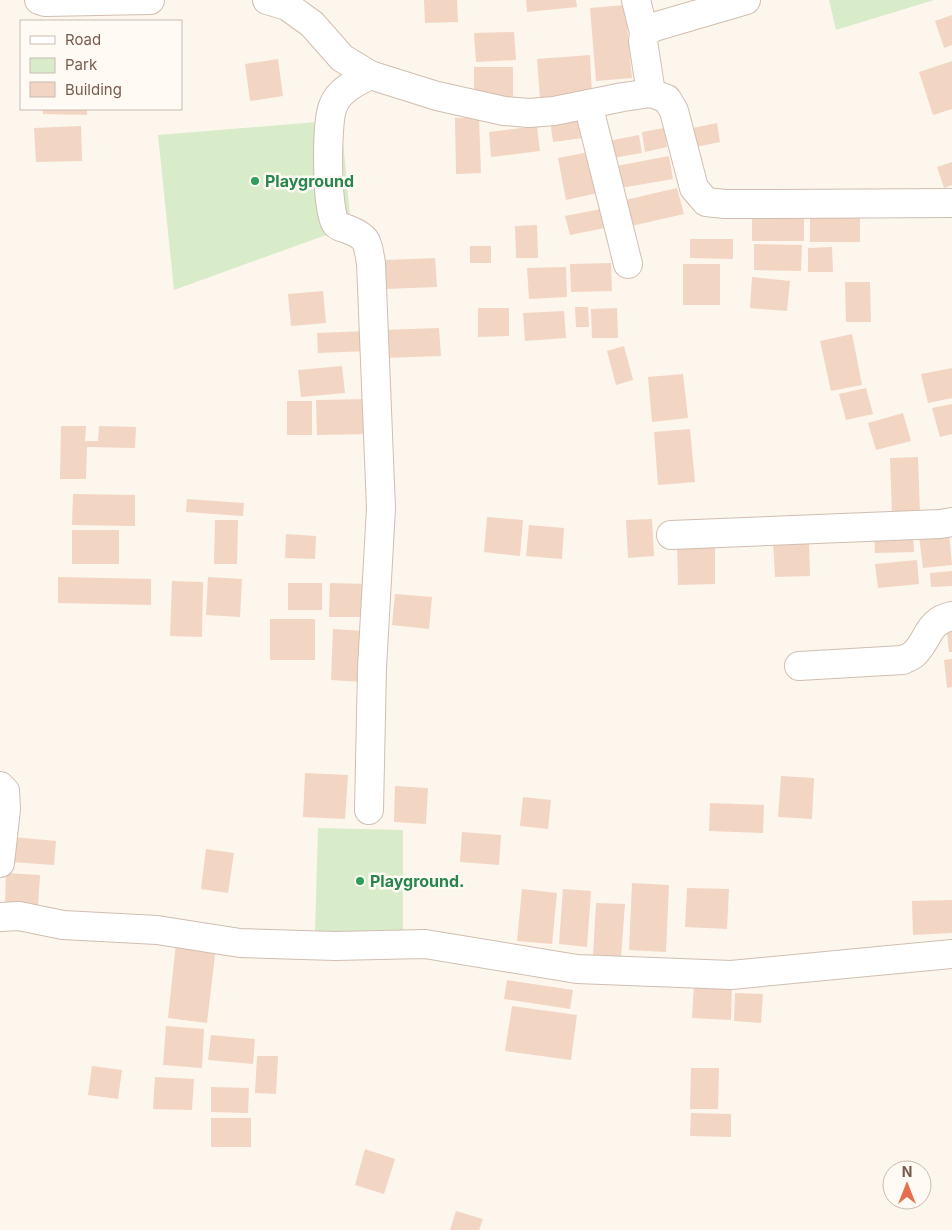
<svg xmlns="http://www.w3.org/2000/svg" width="952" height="1230" font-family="Inter,sans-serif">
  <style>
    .green { fill: #d8ecc9 }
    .building { fill: #f3d5c3 }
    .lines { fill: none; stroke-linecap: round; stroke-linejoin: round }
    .minor-casing { stroke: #d1beb0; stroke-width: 30 }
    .minor { stroke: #fff; stroke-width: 28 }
    .leisure-dot { fill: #2e9e5b; stroke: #fffaf3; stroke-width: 2 }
    .labels { text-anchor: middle; stroke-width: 5; stroke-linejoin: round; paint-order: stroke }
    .leisure-label { font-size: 16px; font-weight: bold; fill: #27864d; stroke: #fffaf3; text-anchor: start }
  </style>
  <rect width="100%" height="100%" fill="#fdf6ec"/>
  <!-- green -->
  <g class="green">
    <polygon points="829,0 934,0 836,30"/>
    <polygon points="341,120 351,226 174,290 158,135"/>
    <polygon points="318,828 403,830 403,935 315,932"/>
  </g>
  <!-- building -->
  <g class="building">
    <polygon points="424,0 457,0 458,22 425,23"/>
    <polygon points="526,0 576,0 577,7 527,12"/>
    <polygon points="625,5 632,78 596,81 590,8"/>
    <polygon points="952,15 952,45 944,48 935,21"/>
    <polygon points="514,32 516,60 476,62 474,33"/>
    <polygon points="590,55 592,96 540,99 537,59"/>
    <polygon points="278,59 283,96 250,101 245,64"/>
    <polygon points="952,61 952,109 933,115 919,72"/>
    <rect x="474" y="67" width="39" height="32"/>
    <polygon points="43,109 87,109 87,115 43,114"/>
    <polygon points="479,117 481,173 456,174 455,118"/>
    <polygon points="580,117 583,138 553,142 550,120"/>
    <polygon points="717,123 720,142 691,148 688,129"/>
    <polygon points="81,126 82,161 36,162 34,128"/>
    <polygon points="537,126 540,151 491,157 489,132"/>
    <polygon points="664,128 667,147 645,152 642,132"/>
    <polygon points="639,135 642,153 612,158 608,141"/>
    <polygon points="589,152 598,193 566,200 558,158"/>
    <polygon points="669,156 673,179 615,189 611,167"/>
    <polygon points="952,162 952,185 944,188 937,167"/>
    <polygon points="677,188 684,214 627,227 621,201"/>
    <polygon points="606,208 610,227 570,235 565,216"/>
    <polygon points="860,208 860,242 810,242 810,209"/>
    <polygon points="752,209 804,210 804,241 752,241"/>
    <polygon points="537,225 538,258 516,258 515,226"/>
    <polygon points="690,239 733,239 733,259 690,258"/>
    <polygon points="754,244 802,245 801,271 754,270"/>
    <rect x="470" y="246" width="21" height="17"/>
    <polygon points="832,247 833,272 808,272 808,248"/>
    <polygon points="435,258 437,287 385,289 384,260"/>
    <polygon points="611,263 612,291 571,292 570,264"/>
    <rect x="683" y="264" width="37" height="41"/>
    <polygon points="566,267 567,297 529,299 527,268"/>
    <polygon points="752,277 790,281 787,311 750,308"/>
    <polygon points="845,282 870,282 871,322 846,322"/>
    <polygon points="323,291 326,323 291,326 288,294"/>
    <polygon points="575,307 588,307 589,327 576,327"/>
    <polygon points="478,308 509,308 509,336 478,337"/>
    <polygon points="617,308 618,338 592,338 591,309"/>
    <polygon points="564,311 566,338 525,341 523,313"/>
    <polygon points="439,328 441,356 383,358 382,330"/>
    <polygon points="368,331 369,351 318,353 317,333"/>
    <polygon points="852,334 862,385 831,391 820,341"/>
    <polygon points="624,346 633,380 616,385 607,351"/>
    <polygon points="342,366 345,393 301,397 298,370"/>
    <polygon points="952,368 952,398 928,403 921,374"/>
    <polygon points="683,374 688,418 652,422 648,377"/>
    <polygon points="866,388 873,414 846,420 839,394"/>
    <polygon points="369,399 370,434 317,435 316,400"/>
    <rect x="287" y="401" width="25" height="34"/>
    <polygon points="952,404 952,434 940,437 932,408"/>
    <polygon points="903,413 911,441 876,450 868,423"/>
    <polygon points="61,426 86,426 85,441 98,441 99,426 136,427 135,448 87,447 86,479 60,479"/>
    <polygon points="690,429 695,482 658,485 654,432"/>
    <polygon points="918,457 920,514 892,515 890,458"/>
    <polygon points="73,494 135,495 135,526 72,525"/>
    <polygon points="187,499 244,503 243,516 186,512"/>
    <polygon points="487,517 523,520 520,556 484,552"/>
    <polygon points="652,519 654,556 628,558 626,520"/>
    <polygon points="215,520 238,520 237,564 214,564"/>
    <polygon points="529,525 564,528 562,559 526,556"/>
    <rect x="72" y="530" width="47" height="34"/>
    <polygon points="913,531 914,552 875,553 874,532"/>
    <polygon points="949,533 952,565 923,568 919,536"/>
    <polygon points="286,534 316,536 315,559 285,558"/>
    <polygon points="809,541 810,576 775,577 773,542"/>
    <polygon points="677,544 715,544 715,584 678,585"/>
    <polygon points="917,560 919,584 878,588 875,564"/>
    <polygon points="952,571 952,586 931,587 930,573"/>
    <polygon points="58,577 151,579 151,605 58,603"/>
    <polygon points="208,577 242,579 240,617 206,615"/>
    <polygon points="172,581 203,582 202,637 170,636"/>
    <rect x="288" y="583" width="34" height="27"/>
    <polygon points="330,583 367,584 367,617 329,617"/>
    <polygon points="395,594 432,597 429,629 392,625"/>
    <rect x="270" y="619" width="45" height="41"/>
    <polygon points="952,622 952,652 949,652 946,623"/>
    <polygon points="333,629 364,631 362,682 331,680"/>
    <polygon points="952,659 952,687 947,688 944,660"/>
    <polygon points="305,773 348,775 345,819 303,817"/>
    <polygon points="781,776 814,778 812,819 778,817"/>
    <polygon points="395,786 428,788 426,824 394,822"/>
    <polygon points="523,797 551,800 548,829 520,826"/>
    <polygon points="710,803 764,805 763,833 709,831"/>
    <polygon points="462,832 501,835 499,865 460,862"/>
    <polygon points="13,837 56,841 54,865 11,862"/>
    <polygon points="206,849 234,853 228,893 201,889"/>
    <polygon points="6,873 40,875 38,906 5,904"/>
    <polygon points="632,883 669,885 666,952 629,950"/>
    <polygon points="687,888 729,889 727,929 685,927"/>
    <polygon points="522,889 557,893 552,944 517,941"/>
    <polygon points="563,889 591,891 587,947 559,944"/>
    <polygon points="952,900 952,933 913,935 912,901"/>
    <polygon points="596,903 625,904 621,957 593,955"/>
    <polygon points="176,943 216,947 207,1023 168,1018"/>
    <polygon points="507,980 573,990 570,1009 504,999"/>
    <polygon points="694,983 732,985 731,1020 692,1018"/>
    <polygon points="735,993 763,994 761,1023 734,1021"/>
    <polygon points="512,1006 577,1015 571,1060 505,1051"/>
    <polygon points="166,1026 204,1029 202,1068 163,1065"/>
    <polygon points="211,1035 255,1039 253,1064 208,1060"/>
    <polygon points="257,1056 278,1056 276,1094 255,1093"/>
    <polygon points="92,1066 122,1070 118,1099 88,1095"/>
    <polygon points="691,1068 719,1068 718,1109 690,1109"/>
    <polygon points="155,1077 194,1079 192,1110 153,1109"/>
    <polygon points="211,1087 249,1088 248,1113 211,1112"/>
    <polygon points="691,1113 731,1114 731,1137 690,1136"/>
    <rect x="211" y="1118" width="40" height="29"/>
    <polygon points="365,1149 395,1159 384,1194 355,1185"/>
    <polygon points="456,1211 483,1219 479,1230 450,1230"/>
  </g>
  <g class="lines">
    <!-- minor casing -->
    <g class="minor-casing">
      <g id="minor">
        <polyline points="39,0 45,2 150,0"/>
        <polyline points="267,0 287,6 312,24 342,58 370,75 437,96 504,111 529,113 554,111 623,97 651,93 667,99 674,111 694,188 706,202 725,204 777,204 952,203"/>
        <polyline points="636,0 644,33"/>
        <polyline points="651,93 643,41 644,33 654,27 746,0"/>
        <polyline points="588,104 628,264"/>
        <polyline points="671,535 940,524 952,522"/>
        <path d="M799,666L903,660C906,658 911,657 914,654C929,640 927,621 952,616"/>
        <polyline points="0,786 5,791 6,809 0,863"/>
        <path d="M369,810L372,668L381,508L371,263C367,241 368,237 347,229C343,228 339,227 336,224C326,212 326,122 333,106C339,90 355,83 370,75"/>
        <polyline points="0,917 19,916 63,925 157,930 240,943 335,946 425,944 577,969 731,975 952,954"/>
      </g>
    </g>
    <!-- minor -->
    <use href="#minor" class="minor"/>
  </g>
  <!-- markers -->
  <g class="leisure-dot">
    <circle cx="255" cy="181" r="5"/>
    <circle cx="360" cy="881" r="5"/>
  </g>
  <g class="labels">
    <!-- leisure labels -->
    <g class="leisure-label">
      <text x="265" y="187">Playground</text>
      <text x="370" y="887">Playground.</text>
    </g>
  </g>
  <!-- legend -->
  <rect x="20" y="20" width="162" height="90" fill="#fffaf3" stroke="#cabbb1"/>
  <rect x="30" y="36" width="25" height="8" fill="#ffffff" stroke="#cabbb1"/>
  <text x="65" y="45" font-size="15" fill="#7a5c4d">Road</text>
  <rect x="30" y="58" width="25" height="15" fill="#d8ecc9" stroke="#cabbb1"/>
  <text x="65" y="70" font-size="15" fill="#7a5c4d">Park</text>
  <rect x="30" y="82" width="25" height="15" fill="#f3d5c3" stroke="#cabbb1"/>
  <text x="65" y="95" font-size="15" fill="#7a5c4d">Building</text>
  <!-- north arrow -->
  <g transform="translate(907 1185)"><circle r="24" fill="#fffaf3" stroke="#cabbb1"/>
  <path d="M0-4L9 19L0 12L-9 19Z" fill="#e76f51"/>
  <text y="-8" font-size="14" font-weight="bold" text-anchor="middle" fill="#7a5c4d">N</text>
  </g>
</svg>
